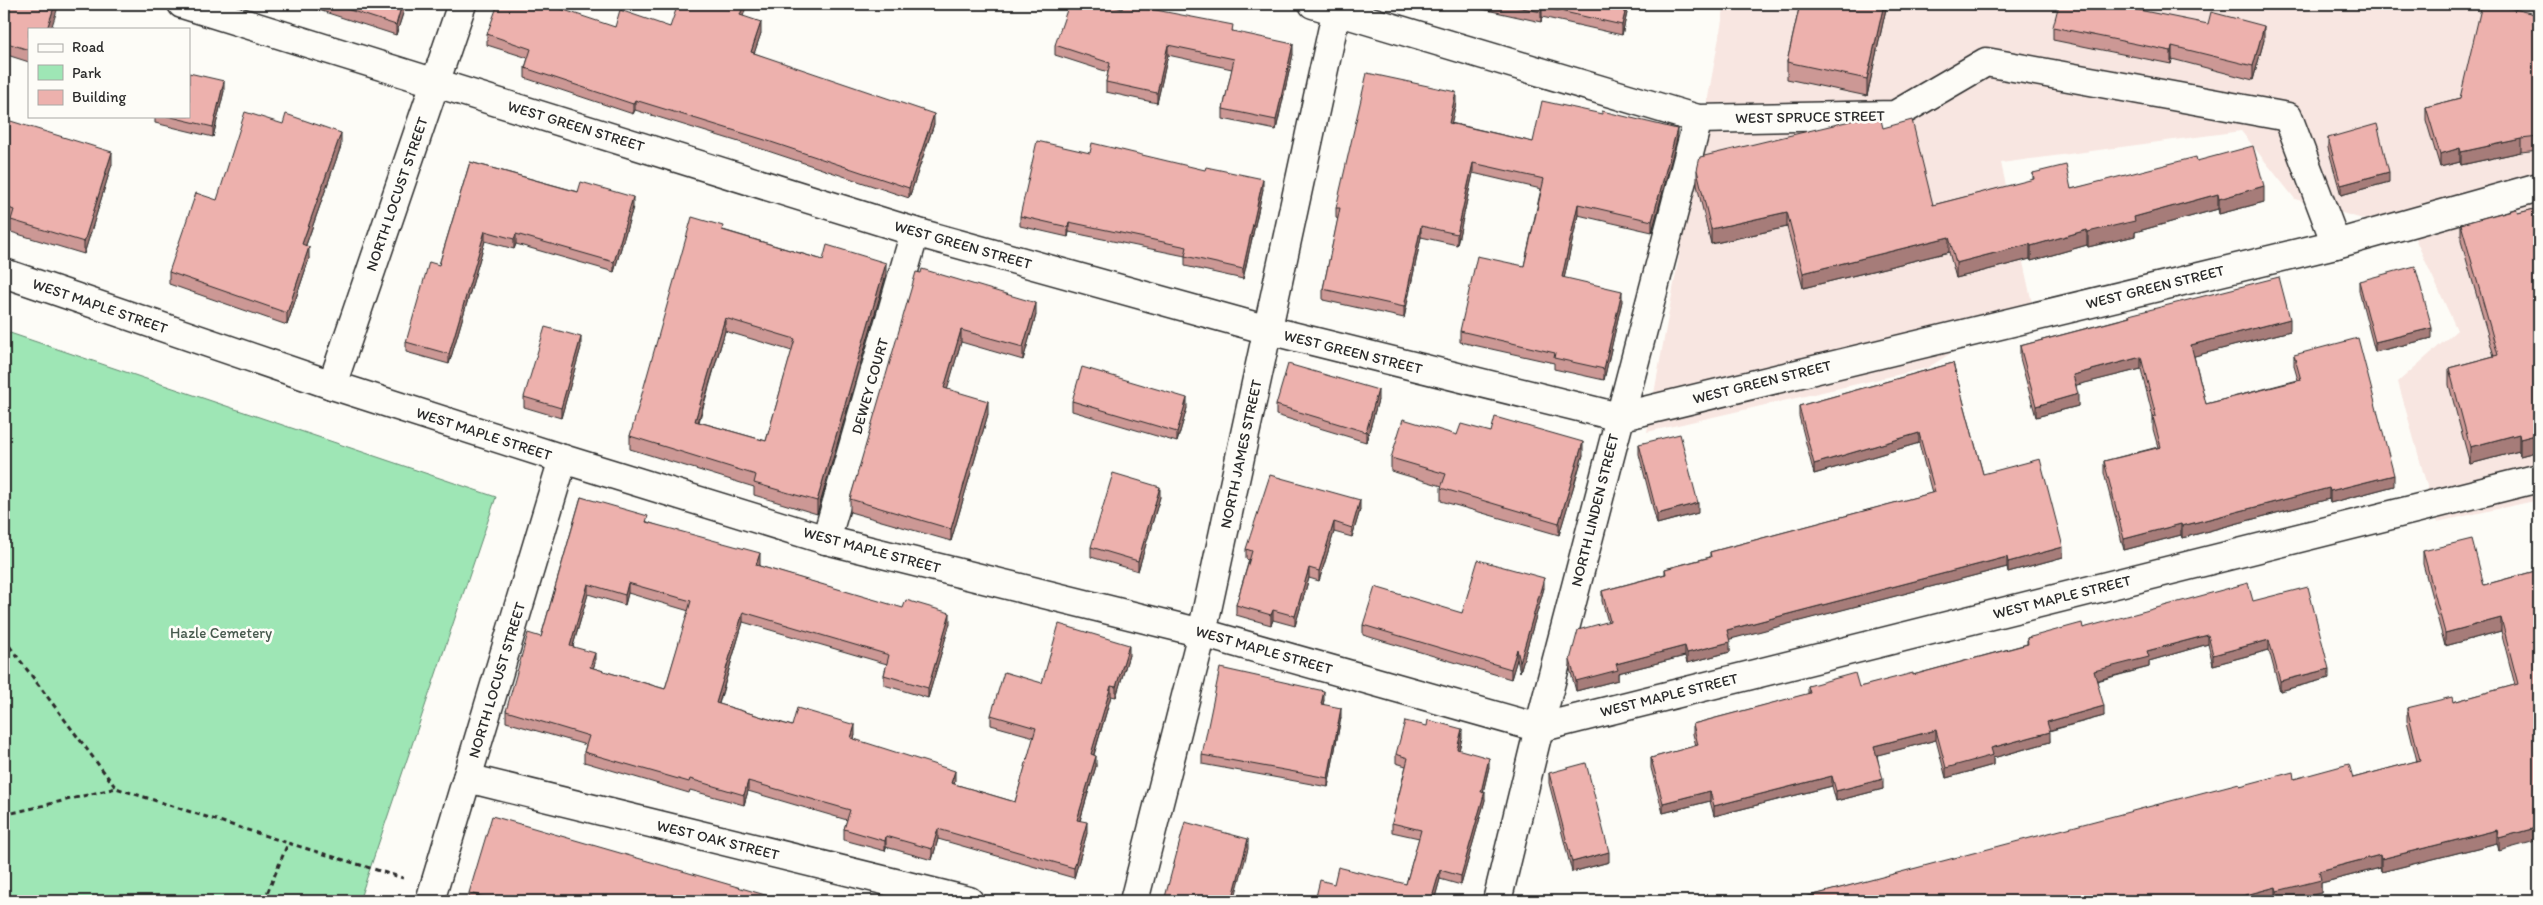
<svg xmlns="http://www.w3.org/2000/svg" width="2543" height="905" font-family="Itim,sans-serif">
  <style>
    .built { fill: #f8e6e1 }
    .green { fill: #9ee6b5; stroke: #648870 }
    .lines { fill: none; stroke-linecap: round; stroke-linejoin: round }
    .minor-casing { stroke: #2b2b2b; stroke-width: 31 }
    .path { stroke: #2b2b2b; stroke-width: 3; stroke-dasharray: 5 4; stroke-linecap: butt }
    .minor { stroke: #fdfcf7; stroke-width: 28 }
    .wall { fill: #cc9895; stroke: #2b2b2b; fill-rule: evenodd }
    .shaded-wall { fill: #a67c79; stroke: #2b2b2b }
    .building { fill: #edb1ad; stroke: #2b2b2b; fill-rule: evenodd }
    .labels { text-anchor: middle; stroke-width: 5; stroke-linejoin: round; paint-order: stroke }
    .street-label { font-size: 15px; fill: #2b2b2b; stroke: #fdfcf7 }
    .park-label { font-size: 15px; fill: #485a4e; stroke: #fdfcf7 }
  </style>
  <rect width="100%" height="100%" fill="#fdfcf7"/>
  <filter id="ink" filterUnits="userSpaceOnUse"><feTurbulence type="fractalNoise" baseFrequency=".02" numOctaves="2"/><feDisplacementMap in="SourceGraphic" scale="10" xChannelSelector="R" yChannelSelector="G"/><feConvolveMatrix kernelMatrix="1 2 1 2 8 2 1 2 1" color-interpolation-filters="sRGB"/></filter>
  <g filter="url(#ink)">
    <!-- built -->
    <polygon class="built" points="1725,4 2539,4 2539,500 2437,522 2398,382 2457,330 2413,234 2295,199 2241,131 2001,163 2032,303 1927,368 1647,432"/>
    <!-- green -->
    <polygon class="green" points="4,331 496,497 359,901 4,901"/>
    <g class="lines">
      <!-- minor casing -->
      <g class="minor-casing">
        <g id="minor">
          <polyline points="182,4 915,232 1268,330 1619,417 2336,244 2539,187"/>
          <polyline points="1313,4 1698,119 1895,115 1986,62 2288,117 2336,244"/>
          <polyline points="4,273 332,385 563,459 826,540 1202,633 1539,728 2539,478"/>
          <polyline points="332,385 462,4"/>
          <polyline points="826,540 915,232"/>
          <polyline points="467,778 969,901"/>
          <polyline points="430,901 563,459"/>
          <polyline points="1134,901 1202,633 1338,4"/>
          <polyline points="1497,901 1539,728 1698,119"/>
        </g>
      </g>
      <!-- path -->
      <g class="path">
        <polyline points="4,639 116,788"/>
        <polyline points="4,815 116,788 288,843"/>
        <polyline points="264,901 288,843 403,878"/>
      </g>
      <!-- minor -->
      <use href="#minor" class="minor"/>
    </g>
    <!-- wall -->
    <g class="wall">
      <polygon points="4,4 29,29 29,62 4,54"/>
      <polygon points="300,4 406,4 396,35"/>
      <polygon points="1460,4 1629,4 1622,35 1542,17 1541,22"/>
      <polygon points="1800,4 1887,4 1867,96 1787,79 1787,62"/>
      <polygon points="1122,9 1233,31 1293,54 1276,130 1223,119 1223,109 1232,69 1168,55 1157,103 1106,92 1106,82 1108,72 1055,55 1055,45"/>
      <polygon points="2132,9 2264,40 2253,80 2172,59 2171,64 2053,40 2053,27"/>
      <polygon points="2539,15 2539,150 2521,152 2461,165 2460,162 2440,167 2426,120 2426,107 2460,98"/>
      <polygon points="743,16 761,33 754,53 934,124 909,198 765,150 635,110 633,114 525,78 525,68 528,58 487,45 487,34 615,27 670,27"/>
      <polygon points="224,91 213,137 155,123 155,116 189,116"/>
      <polygon points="1456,103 1451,123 1533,142 1677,139 1652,232 1578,215 1564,278 1622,301 1604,380 1554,369 1554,363 1460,342 1460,331 1524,266 1541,189 1473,173 1457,245 1421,237 1404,318 1323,300 1323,289 1338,219 1336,218 1336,208"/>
      <polygon points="4,119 112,164 84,254 11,232 11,221 4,218"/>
      <polygon points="1883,128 1933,205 2033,180 2033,173 2071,189 2197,161 2264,202 2219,214 2218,209 2135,232 2135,236 2088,247 2087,245 2031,261 2030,259 1956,278 1949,252 1803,288 1787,227 1711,244 1697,185 1697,170"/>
      <polygon points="2328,138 2389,182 2341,195 2328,148"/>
      <polygon points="341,146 306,245 309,259 287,325 169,284 169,272 217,200"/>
      <polygon points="470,162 633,207 614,272 516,244 514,249 485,241 449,364 406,352 406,342 439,265"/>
      <polygon points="1263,189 1243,279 1185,266 1185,256 1069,232 1068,237 1020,226 1020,216"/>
      <polygon points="2539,208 2539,451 2520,456 2519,451 2470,464 2449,385 2449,368 2494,356 2461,241 2461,224 2518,213"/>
      <path d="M723,230L823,260L886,275L817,514L754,495V487L630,449V436ZM725,331L792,351L766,441L699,422Z"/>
      <polygon points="921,273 1036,315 1023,360 961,342 947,389 988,414 951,541 850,512 850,499"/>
      <polygon points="2359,281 2432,338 2375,352 2359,291"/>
      <polygon points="2129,315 2290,331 2194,356 2206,404 2298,380 2294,366 2294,355 2394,486 2330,503 2329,499 2182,538 2181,535 2124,550 2104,473 2104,461 2158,447 2153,429 2153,417 2141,369 2076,385 2078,406 2036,417 2020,358 2020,346 2129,317"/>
      <polygon points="581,347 561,418 524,407 524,397"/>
      <polygon points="1953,363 1983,474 2063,557 2008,572 2007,567 1729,639 1730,652 1687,663 1685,656 1618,673 1618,680 1576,691 1570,669 1570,660 1608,622 1602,601 1602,591 1665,574 1665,569 1710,557 1710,552 1932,493 1919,443 1814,474 1799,416 1799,406"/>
      <polygon points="1378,400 1366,442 1276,415 1276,405"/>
      <polygon points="1072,401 1187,408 1177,442 1072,411"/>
      <polygon points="1491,432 1583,455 1559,535 1441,501 1441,488 1442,486 1391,471 1391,458 1457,435"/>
      <polygon points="1639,444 1698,513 1657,524 1639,454"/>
      <path d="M581,497L760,564L759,566L950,623L928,698L884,685V675L887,664L743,622L719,704L792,726L855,735L854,739L955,781L954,784L1015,802L1034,737L991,725V715L1042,683L1129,655L1116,697L1111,696L1094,755L1096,766L1080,821L1087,833L1074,878L938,839L932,860L886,847L885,851L844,840V829L847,820L748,791L744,805L690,790L689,793L584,762V752L586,745L506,722V711L541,637ZM628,593L689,611L665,689L593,668L595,663L573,646L588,594L625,605Z"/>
      <polygon points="1160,497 1138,571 1091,557 1091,547"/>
      <polygon points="1360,510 1352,537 1334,532 1319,581 1309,578 1295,626 1273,620 1271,625 1236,615 1236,605 1249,560 1246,559 1246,549"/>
      <polygon points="2423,551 2484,585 2539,570 2499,851 2497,843 2381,872 2380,868 2321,883 2321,893 2288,901 2276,901 2276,900 2272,901 1806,901 1806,897 2240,786 2294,779 2353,778 2417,761 2407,721 2407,708 2453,702 2515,685 2501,631 2445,646 2423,564"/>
      <polygon points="1544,588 1520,672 1517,659 1511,679 1363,635 1363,625 1462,613"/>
      <polygon points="2253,601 2329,678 2280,691 2269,650 2213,665 2208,644 2149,661 2149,667 2097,681 2104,716 2049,731 2050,742 1993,758 1993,765 1946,778 1936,740 1877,755 1883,789 1836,801 1832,786 1714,816 1710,801 1663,813 1651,768 1651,758 1696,746 1693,734 1693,724 1808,694 1808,686 1859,687 1913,675 2027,644 2027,638 2083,628"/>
      <polygon points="1324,700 1323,704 1341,717 1328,787 1202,764 1202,755"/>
      <polygon points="1462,738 1459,750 1489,767 1483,792 1485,800 1461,885 1440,879 1434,901 1334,884 1406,884 1419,838 1392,832 1392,823 1406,766 1396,763 1396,754"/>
      <polygon points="1549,773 1609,862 1572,872 1549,783"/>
      <polygon points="469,893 786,901 469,901"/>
    </g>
    <!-- shaded-wall -->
    <g class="shaded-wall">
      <polygon points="55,4 59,4 51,29 47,29"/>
      <polygon points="402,4 406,4 396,35 396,25"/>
      <polygon points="744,4 747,4 740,26 740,15"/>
      <polygon points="1627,4 1629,4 1622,35 1622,25"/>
      <polygon points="1884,4 1887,4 1867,96 1867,79"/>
      <polygon points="2130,4 2133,4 2129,21 2129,8"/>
      <polygon points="1542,7 1542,17 1541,22 1541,12"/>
      <polygon points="761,22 761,33 751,63 751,52"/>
      <polygon points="2264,26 2264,40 2253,80 2253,66"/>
      <polygon points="1293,44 1293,54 1276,130 1276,120"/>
      <polygon points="1168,45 1168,55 1157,103 1157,93"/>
      <polygon points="2172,46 2172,59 2171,64 2171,51"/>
      <polygon points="224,81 224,91 213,137 213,127"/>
      <polygon points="1456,92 1456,103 1449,134 1449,123"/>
      <polygon points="635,100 635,110 633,114 633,104"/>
      <polygon points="934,114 934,124 909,198 909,188"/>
      <polygon points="1677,129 1677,139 1652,232 1652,221"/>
      <polygon points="341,133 341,146 302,256 302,244"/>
      <polygon points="2521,139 2521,152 2461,165 2461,152"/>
      <polygon points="2460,148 2460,162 2440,167 2440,154"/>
      <polygon points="112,152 112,164 84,254 84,242"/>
      <polygon points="1473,163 1473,173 1457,245 1457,234"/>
      <polygon points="2389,172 2389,182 2341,195 2341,185"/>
      <polygon points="1263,179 1263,189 1243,279 1243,269"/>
      <polygon points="2264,186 2264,202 2219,214 2219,199"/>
      <polygon points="2218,194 2218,209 2135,232 2135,236 2088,247 2088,232 2134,217"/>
      <polygon points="633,197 633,207 614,272 614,262"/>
      <polygon points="1578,204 1578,215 1562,288 1562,277"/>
      <polygon points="1787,212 1787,227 1711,244 1711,229"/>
      <polygon points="1069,222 1069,232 1068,237 1068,227"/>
      <polygon points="1421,226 1421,237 1404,318 1404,307"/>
      <polygon points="2087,230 2087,245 2031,261 2031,246"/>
      <polygon points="485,231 485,241 449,364 449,354"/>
      <polygon points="516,234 516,244 514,249 514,239"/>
      <polygon points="1949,237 1949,252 1803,288 1803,273"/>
      <polygon points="2030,244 2030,259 1956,278 1956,263"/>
      <polygon points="309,247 309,259 287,325 287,313"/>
      <polygon points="886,263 886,275 817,514 817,501"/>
      <polygon points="1622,291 1622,301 1604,380 1604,369"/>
      <polygon points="1036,303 1036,315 1023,360 1023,347"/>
      <polygon points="725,318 725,331 695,433 695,421"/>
      <polygon points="2290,319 2290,331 2191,357 2191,345"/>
      <polygon points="2432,328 2432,338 2375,352 2375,342"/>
      <polygon points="961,330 961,342 944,401 944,388"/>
      <polygon points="581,337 581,347 561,418 561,408"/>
      <polygon points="2141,357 2141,369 2073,386 2073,375"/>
      <polygon points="1378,390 1378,400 1366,442 1366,432"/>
      <polygon points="2078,394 2078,406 2036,417 2036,406"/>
      <polygon points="1187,398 1187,408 1177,442 1177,432"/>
      <polygon points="988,401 988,414 951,541 951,529"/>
      <polygon points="1919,433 1919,443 1814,474 1814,464"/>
      <polygon points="2519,434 2519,451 2470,464 2470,447"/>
      <polygon points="2539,434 2539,451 2520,456 2520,439"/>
      <polygon points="1583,442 1583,455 1559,535 1559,523"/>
      <polygon points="2394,475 2394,486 2330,503 2330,491"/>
      <polygon points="1160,487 1160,497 1138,571 1138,561"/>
      <polygon points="2329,488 2329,499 2182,538 2182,526"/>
      <polygon points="1360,500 1360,510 1352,537 1352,528"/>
      <polygon points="1698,503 1698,513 1657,524 1657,514"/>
      <polygon points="1334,522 1334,532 1319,581 1319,571"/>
      <polygon points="2181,524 2181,535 2124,550 2124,539"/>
      <polygon points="2063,547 2063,557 2008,572 2008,562"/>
      <polygon points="760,553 760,564 756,575 756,565"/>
      <polygon points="2007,557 2007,567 1727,640 1727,630"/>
      <polygon points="1309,568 1309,578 1295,626 1295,616"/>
      <polygon points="1544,578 1544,588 1520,672 1520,662"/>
      <polygon points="628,583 628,593 625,605 625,595"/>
      <polygon points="588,584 588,594 570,656 570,646"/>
      <polygon points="1273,610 1273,620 1271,625 1271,615"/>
      <polygon points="743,612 743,622 716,713 716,703"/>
      <polygon points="950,613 950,623 928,698 928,688"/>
      <polygon points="2501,618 2501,631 2445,646 2445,633"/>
      <polygon points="2208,635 2208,644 2149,661 2149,667 2094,681 2094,671 2147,651"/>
      <polygon points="2269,640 2269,650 2213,665 2213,655"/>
      <polygon points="1730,642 1730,652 1687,663 1687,653"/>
      <polygon points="1129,645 1129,655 1116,697 1116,687"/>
      <polygon points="1685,646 1685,656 1618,673 1618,680 1576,691 1576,681 1616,664"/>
      <polygon points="1517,649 1517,659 1511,679 1511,669"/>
      <polygon points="595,653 595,663 590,677 590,667"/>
      <polygon points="2329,669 2329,678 2280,691 2280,681"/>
      <polygon points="1111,686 1111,696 1091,764 1091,754"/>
      <polygon points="1324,691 1324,700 1321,713 1321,704"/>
      <polygon points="2104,706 2104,716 2047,731 2047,722"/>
      <polygon points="1341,708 1341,717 1328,787 1328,778"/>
      <polygon points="855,725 855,735 851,748 851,738"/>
      <polygon points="1462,729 1462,738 1457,758 1457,749"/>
      <polygon points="1936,730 1936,740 1874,756 1874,746"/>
      <polygon points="2050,732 2050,742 1993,758 1993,765 1946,778 1946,768 1991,748"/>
      <polygon points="1096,756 1096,766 1077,830 1077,820"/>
      <polygon points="1489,758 1489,767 1481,801 1481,792"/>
      <polygon points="955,771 955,781 951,794 951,783"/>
      <polygon points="1832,776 1832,786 1714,816 1714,806"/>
      <polygon points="1883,779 1883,789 1836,801 1836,791"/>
      <polygon points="748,781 748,791 744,805 744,795"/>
      <polygon points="1485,791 1485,800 1461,885 1461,876"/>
      <polygon points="1710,791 1710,801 1663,813 1663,803"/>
      <polygon points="1087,822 1087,833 1074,878 1074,868"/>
      <polygon points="2539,827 2539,840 2499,851 2499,838"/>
      <polygon points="938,829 938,839 932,860 932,849"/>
      <polygon points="2497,830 2497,843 2381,872 2381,859"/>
      <polygon points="886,836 886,847 885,851 885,841"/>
      <polygon points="1248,839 1248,849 1234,901 1232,901"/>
      <polygon points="1609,852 1609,862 1572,872 1572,862"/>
      <polygon points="2380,855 2380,868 2321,883 2321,893 2288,901 2277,901 2277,891 2319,871"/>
      <polygon points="1440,870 1440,879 1434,901 1431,901"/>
      <polygon points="2276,887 2276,900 2272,901 2223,901"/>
    </g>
    <!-- building -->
    <g class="building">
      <polygon points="4,4 55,4 47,29 29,29 29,50 4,42"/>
      <polygon points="331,4 402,4 396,25"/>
      <polygon points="498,4 546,4 615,27 620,10 670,27 678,4 744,4 740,15 761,22 751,52 934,114 909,188 765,140 635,100 633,104 525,68 531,49 487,34"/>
      <polygon points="1069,4 1107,4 1122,9 1123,4 1125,4 1233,25 1232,31 1293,44 1276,120 1223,109 1234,59 1168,45 1157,93 1106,82 1110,63 1055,45"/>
      <polygon points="1504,4 1627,4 1622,25 1542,7 1541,12"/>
      <polygon points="1800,4 1884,4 1867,79 1787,62"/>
      <polygon points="2059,4 2130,4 2129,8 2208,24 2211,12 2264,26 2253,66 2172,46 2171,51 2053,27"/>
      <polygon points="2482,4 2492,4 2539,15 2539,137 2521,139 2461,152 2460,148 2440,154 2426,107 2460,98"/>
      <polygon points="189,73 224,81 213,127 167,116 189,116"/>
      <polygon points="1367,73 1456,92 1449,123 1533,142 1542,101 1602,114 1602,111 1677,129 1652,221 1578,204 1562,277 1622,291 1604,369 1554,358 1555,353 1460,331 1477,256 1524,266 1544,179 1473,163 1457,234 1421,226 1404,307 1323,289 1340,208 1336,208"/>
      <polygon points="245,112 283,124 286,114 341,133 302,244 309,247 287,313 169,272 196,193 217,200"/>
      <polygon points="1871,116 1880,116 1883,128 1912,120 1933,205 2034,179 2033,173 2066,165 2071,189 2196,157 2197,161 2253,146 2264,186 2219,199 2218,194 2134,217 2135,221 2088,232 2087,230 2031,246 2030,244 1956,263 1949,237 1803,273 1787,212 1711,229 1697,170 1700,157"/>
      <polygon points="4,119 112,152 84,242 11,220 14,210 4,206"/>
      <polygon points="2377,124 2389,172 2341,185 2328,138"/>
      <polygon points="1037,141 1090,153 1092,143 1205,170 1206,167 1263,179 1243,269 1185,256 1187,247 1069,222 1068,227 1020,216"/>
      <polygon points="470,162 578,192 581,182 633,197 614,262 516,234 514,239 485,231 449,354 406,342 429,262 439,265"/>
      <polygon points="2539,208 2539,434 2520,439 2519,434 2470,447 2449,368 2498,355 2461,224 2516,209 2518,213"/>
      <path d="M692,217L723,226L722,230L823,260L827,245L886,263L817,501L754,483L756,475L630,436ZM725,318L795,339L766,441L695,421Z"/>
      <polygon points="2415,266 2432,328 2375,342 2359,281"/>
      <polygon points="922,269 1036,303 1023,347 961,330 944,388 988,401 951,529 850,499 916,272 921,273"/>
      <polygon points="2279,277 2290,319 2191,345 2206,404 2301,380 2294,355 2358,338 2394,475 2330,491 2329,488 2182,526 2181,524 2124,539 2104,461 2161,447 2153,417 2156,416 2141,357 2073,375 2078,394 2036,406 2020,346 2130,317 2129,315"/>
      <polygon points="545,327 581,337 561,408 524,397"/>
      <polygon points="1953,363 1983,474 2040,459 2063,547 2008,562 2007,557 1727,630 1730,642 1687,653 1685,646 1616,664 1618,670 1576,681 1570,660 1578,630 1610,621 1602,591 1666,574 1665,569 1711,557 1710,552 1935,492 1919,433 1814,464 1799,406"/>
      <polygon points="1288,364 1378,390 1366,432 1276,405"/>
      <polygon points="1082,367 1187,398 1177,432 1072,401"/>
      <polygon points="1495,417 1583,442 1559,523 1441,488 1446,474 1391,458 1403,419 1457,435 1461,424 1491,432"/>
      <polygon points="1680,434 1698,503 1657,514 1639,444"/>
      <polygon points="1113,473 1160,487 1138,561 1091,547"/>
      <polygon points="1270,475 1360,500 1352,528 1334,522 1319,571 1309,568 1295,616 1273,610 1271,615 1236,605 1252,551 1246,549"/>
      <path d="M581,497L648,516L646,522L760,553L756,565L903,608L906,600L950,613L928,688L884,675L889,655L743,612L716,703L792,726L797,708L855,725L851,738L955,771L951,783L1015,802L1036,728L991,715L1004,672L1042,683L1059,624L1129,645L1116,687L1111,686L1091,754L1096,756L1077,820L1087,822L1074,868L938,829L932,849L886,836L885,841L844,829L850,810L748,781L744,795L690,779L689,782L584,752L589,736L506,711L528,633L541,637ZM628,583L691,601L665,689L590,667L595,653L570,646L588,584L625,595Z"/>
      <polygon points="2472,539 2484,585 2539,570 2539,827 2499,838 2497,830 2381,859 2380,855 2319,871 2321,880 2277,891 2276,887 2223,901 1807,901 1806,897 2239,783 2240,786 2293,772 2294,779 2349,764 2353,778 2420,760 2407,708 2452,697 2453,702 2518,684 2501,618 2445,633 2423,551"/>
      <polygon points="1478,560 1544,578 1520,662 1517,649 1511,669 1363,625 1375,587 1462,613"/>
      <polygon points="2248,583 2253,601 2308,587 2329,669 2280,681 2269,640 2213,655 2208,635 2147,651 2149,657 2094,671 2104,706 2047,722 2050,732 1991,748 1993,755 1946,768 1936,730 1874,746 1883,779 1836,791 1832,776 1714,806 1710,791 1663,803 1651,758 1698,745 1693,724 1810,693 1808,686 1855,673 1859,687 1913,673 1913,675 2028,644 2027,638 2082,623 2083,628"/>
      <polygon points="1220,668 1324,691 1321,704 1341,708 1328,778 1202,755"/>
      <polygon points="1428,720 1462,729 1457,749 1489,758 1481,792 1485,791 1461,876 1440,870 1431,901 1315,901 1320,880 1334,884 1338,867 1406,884 1421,830 1392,823 1408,758 1396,754 1405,721 1427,726"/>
      <polygon points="1586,763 1609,852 1572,862 1549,773"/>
      <polygon points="492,816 786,901 498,901 469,893"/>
      <polygon points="1185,822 1248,839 1232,901 1214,901 1205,899 1205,901 1164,901"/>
    </g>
  </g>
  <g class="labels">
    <!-- street labels -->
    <g class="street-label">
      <text transform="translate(1810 117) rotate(-1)" y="5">WEST SPRUCE STREET</text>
      <text transform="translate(576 126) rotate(17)" y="5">WEST GREEN STREET</text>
      <text transform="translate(397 194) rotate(-71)" y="5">NORTH LOCUST STREET</text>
      <text transform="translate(963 245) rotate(16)" y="5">WEST GREEN STREET</text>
      <text transform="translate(2155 287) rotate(-14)" y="5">WEST GREEN STREET</text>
      <text transform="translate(100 306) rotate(19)" y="5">WEST MAPLE STREET</text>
      <text transform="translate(1353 352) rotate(14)" y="5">WEST GREEN STREET</text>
      <text transform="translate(1762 382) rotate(-14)" y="5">WEST GREEN STREET</text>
      <text transform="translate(870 386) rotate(-74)" y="5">DEWEY COURT</text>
      <text transform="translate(484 434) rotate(18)" y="5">WEST MAPLE STREET</text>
      <text transform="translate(1241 454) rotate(-78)" y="5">NORTH JAMES STREET</text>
      <text transform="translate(1595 510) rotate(-76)" y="5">NORTH LINDEN STREET</text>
      <text transform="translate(872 550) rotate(15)" y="5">WEST MAPLE STREET</text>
      <text transform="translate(2062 597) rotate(-14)" y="5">WEST MAPLE STREET</text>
      <text transform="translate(1264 650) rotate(16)" y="5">WEST MAPLE STREET</text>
      <text transform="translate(497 680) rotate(-73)" y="5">NORTH LOCUST STREET</text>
      <text transform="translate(1669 695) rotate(-14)" y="5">WEST MAPLE STREET</text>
      <text transform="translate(718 840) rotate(14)" y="5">WEST OAK STREET</text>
    </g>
    <!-- park labels -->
    <g class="park-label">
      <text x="221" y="638">Hazle Cemetery</text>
    </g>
  </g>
  <!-- margin -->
  <rect width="2543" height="905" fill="none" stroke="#fdfcf7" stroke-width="20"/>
  <rect x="10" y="10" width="2523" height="885" fill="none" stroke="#2b2b2b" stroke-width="2" filter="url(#ink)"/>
  <!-- legend -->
  <rect x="28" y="28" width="162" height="90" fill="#fdfcf7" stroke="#a9a8a5"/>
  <rect x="38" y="44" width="25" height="8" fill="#fdfcf7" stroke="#a9a8a5"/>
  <text x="72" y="52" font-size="15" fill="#2b2b2b">Road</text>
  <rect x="38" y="65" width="25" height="15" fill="#9ee6b5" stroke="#a9a8a5"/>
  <text x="72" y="78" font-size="15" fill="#2b2b2b">Park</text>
  <rect x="38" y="90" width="25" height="15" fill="#edb1ad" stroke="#a9a8a5"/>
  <text x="72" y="102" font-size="15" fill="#2b2b2b">Building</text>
</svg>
